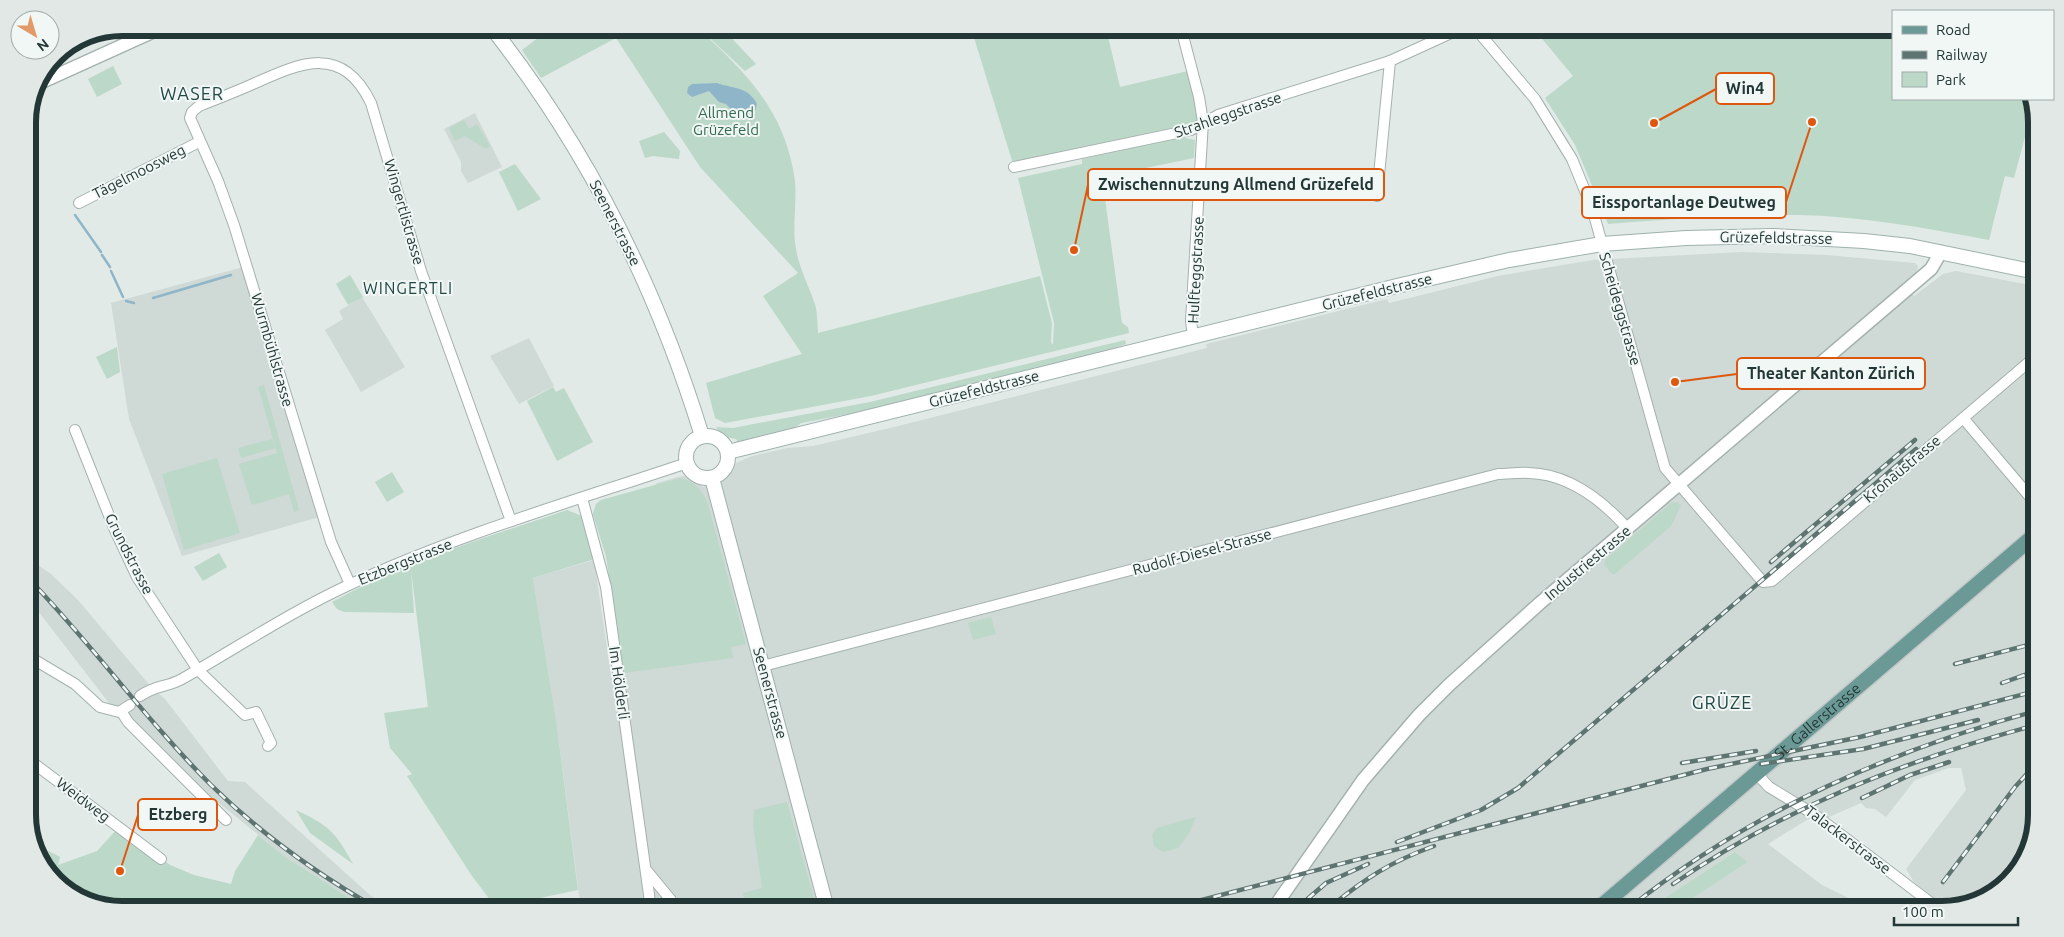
<svg xmlns="http://www.w3.org/2000/svg" width="2064" height="937" font-family="Ubuntu,sans-serif">
  <style>
    .built { fill: #cfd9d6 }
    .green { fill: #bcd8c9 }
    .water { fill: #8fb6c8 }
    .lines { fill: none; stroke-linecap: round; stroke-linejoin: round }
    .stream { stroke: #8fb6c8; stroke-width: 2.5 }
    .minor-casing { stroke: #a4b1ae; stroke-width: 12 }
    .tertiary-casing { stroke: #a4b1ae; stroke-width: 15 }
    .secondary-casing { stroke: #9eb1ad; stroke-width: 16 }
    .primary-casing { stroke: #c1c7c7; stroke-width: 18 }
    .minor { stroke: #fff; stroke-width: 10 }
    .tertiary { stroke: #fff; stroke-width: 12 }
    .secondary { stroke: #fff; stroke-width: 14 }
    .primary { stroke: #6b9a96; stroke-width: 15 }
    .rail-casing { stroke: #5e7471; stroke-width: 4.5 }
    .rail { stroke: #f1f7f5; stroke-width: 2.5; stroke-dasharray: 8; stroke-linecap: butt }
    .labels { text-anchor: middle; stroke-width: 4; stroke-linejoin: round; paint-order: stroke }
    .park-label { font-size: 15px; fill: #336a51; stroke: #f1f7f5 }
    .street-label { font-size: 15px; fill: #233836; stroke: #f1f7f5 }
    .neighbourhood-label { font-size: 16px; letter-spacing: 1px; fill: #224845; stroke: #f1f7f5 }
    .quarter-label { font-size: 18px; letter-spacing: 1px; fill: #224845; stroke: #f1f7f5 }
    .rim { fill: none; stroke: #233836; stroke-width: 6 }
    .leader { fill: none; stroke: #de570e; stroke-width: 2 }
    .callout-dot { fill: #de570e; stroke: #f1f7f5; stroke-width: 2 }
    .callout { fill: #f1f7f5; stroke: #de570e; stroke-width: 2 }
    .callout-label { font-size: 16px; text-anchor: middle; font-weight: bold; fill: #233836 }
  </style>
  <rect width="100%" height="100%" fill="#e1eae7"/>
  <!-- built -->
  <g class="built">
    <polygon points="475,113 502,167 468,183 461,171 461,162 444,129"/>
    <polygon points="1742,252 1827,255 1915,263 1918,266 1917,271 1903,283 1914,296 1943,274 1956,271 2036,286 2036,528 1925,622 1914,627 1814,713 1800,729 1904,657 2036,546 2036,814 2029,851 1994,893 1947,908 1914,882 1906,869 1966,790 1961,768 1949,768 1915,780 1886,817 1875,809 1866,808 1861,803 1829,817 1824,822 1815,815 1768,844 1822,885 1871,909 1676,909 1748,862 1735,852 1648,909 581,909 556,720 533,578 594,560 611,675 623,673 606,556 593,514 596,504 601,500 653,487 657,483 682,476 692,477 703,487 726,477 736,463 752,456 787,448 813,446 894,427 1207,348 1206,344 1387,299 1389,303 1498,276 1593,260"/>
    <polygon points="247,266 323,516 182,556 129,419 111,303"/>
    <polygon points="362,297 405,367 361,392 325,330 343,319 339,311"/>
    <polygon points="529,338 554,386 519,404 490,356"/>
    <polygon points="28,558 51,574 78,600 152,688 165,699 228,781 245,782 371,896 394,909 367,909 287,858 193,782 112,707 28,598"/>
  </g>
  <!-- green -->
  <g class="green">
    <path d="M551,28H698C747,74 785,110 795,181C797,203 792,227 796,249C799,267 807,282 813,299C818,310 817,321 818,333L1040,276L1052,323L1051,342L1053,345L1054,323L1018,178L1082,164V159L1181,137L1195,140L1194,158L1102,177L1122,323L1128,327L1129,333L871,396L725,423L715,418L706,383L802,354L763,296L798,273L700,167L616,38L541,78L522,50Z"/>
    <polygon points="699,28 722,28 756,64 745,71"/>
    <polygon points="971,28 1106,28 1120,87 1192,70 1203,122 1191,130 1014,167"/>
    <path d="M1536,28H1893V99H2030L2033,107L2014,178L2005,176L1989,240C1925,228 1862,216 1797,215C1734,215 1671,219 1608,224L1575,145L1545,98L1573,76L1534,29Z"/>
    <polygon points="113,66 122,84 97,97 88,79"/>
    <polygon points="464,120 469,129 477,124 490,146 486,149 465,136 455,141 449,128"/>
    <polygon points="664,132 680,151 679,159 653,156 645,158 639,141"/>
    <polygon points="515,164 541,199 518,211 499,172"/>
    <polygon points="350,275 363,297 348,305 336,284"/>
    <path d="M1125,340L1126,344L1098,354L870,410L801,423C787,437 758,438 738,442L736,439L725,437L716,427L733,428L870,402Z"/>
    <polygon points="117,347 120,372 107,379 96,357"/>
    <polygon points="264,385 299,510 294,512 289,494 252,505 239,464 277,453 258,387"/>
    <polygon points="553,387 556,392 564,388 593,442 557,461 527,401"/>
    <polygon points="272,439 275,448 241,458 238,448"/>
    <polygon points="217,458 240,533 184,550 162,474"/>
    <polygon points="392,472 404,492 387,502 375,482"/>
    <path d="M680,478C695,482 700,488 707,501L746,644L731,647L733,658L624,673L606,556L593,514L596,504L601,500Z"/>
    <polygon points="1676,502 1681,505 1671,526 1615,574 1612,574 1604,564 1605,560 1671,503"/>
    <path d="M567,510L582,516L595,559L533,578L556,720L578,890L516,903L509,909H497L472,876L407,776L412,774L390,748L384,713L428,707L411,570L414,613L344,612L337,609L332,602C406,562 487,537 567,510Z"/>
    <polygon points="219,553 227,567 203,581 194,567"/>
    <polygon points="991,617 996,634 973,640 968,623"/>
    <polygon points="787,802 817,909 808,909 806,900 745,901 743,893 762,888 753,824 754,810"/>
    <path d="M296,810C330,826 335,832 353,864L310,833Z"/>
    <polygon points="1196,817 1189,833 1178,848 1163,852 1154,846 1152,835 1157,828"/>
    <polygon points="119,827 170,865 194,875 231,884 235,871 258,835 287,858 367,909 123,909 86,902 47,872 37,845 60,857 58,865 97,851"/>
    <polygon points="1735,852 1748,862 1676,909 1648,909"/>
  </g>
  <!-- water -->
  <path class="water" d="M717,83C733,89 748,86 757,104L755,111L744,117L734,113L726,104L719,102L709,91L692,97L687,93L688,87L692,84Z"/>
  <g class="lines">
    <!-- stream -->
    <g class="stream">
      <polyline points="75,215 101,252"/>
      <polyline points="102,255 110,267"/>
      <polyline points="111,271 123,297"/>
      <polyline points="153,298 231,275"/>
      <polyline points="126,301 134,303"/>
    </g>
    <!-- minor casing -->
    <g class="minor-casing">
      <g id="minor">
        <polyline points="1181,28 1199,97 1203,122 1191,321 1193,336"/>
        <polyline points="1475,28 1535,99 1572,159 1592,208 1665,468 1763,582 1772,581 2036,356"/>
        <polyline points="1014,167 1191,130 1218,115 1390,61 1462,28"/>
        <polyline points="1377,196 1390,61"/>
        <polyline points="79,203 199,142"/>
        <polyline points="1963,418 2036,504"/>
        <polyline points="75,430 114,528 137,577 198,670 245,715 256,712 271,743 268,746"/>
        <polyline points="582,498 606,587 651,909"/>
        <path d="M350,584L331,542L234,225L218,181L190,118L192,112L199,106C217,99 235,92 253,84C300,63 342,43 371,103L421,271L511,521"/>
        <polyline points="28,656 75,684 100,707 119,712 130,705"/>
        <path d="M763,666L1498,474C1508,474 1519,472 1529,473C1569,474 1603,501 1628,529"/>
        <path d="M140,696C157,684 166,688 182,679C238,647 292,611 351,584C459,534 574,501 687,463"/>
        <polyline points="121,711 128,722 226,820"/>
        <polyline points="28,759 161,859"/>
        <polyline points="1756,773 1769,787 1815,815 1939,909"/>
        <polyline points="647,871 671,900 672,909"/>
      </g>
    </g>
    <!-- tertiary casing -->
    <g class="tertiary-casing">
      <g id="tertiary">
        <polyline points="44,81 161,28"/>
        <polyline points="1273,909 1363,780 1419,715 1449,685 1540,603 1931,269 1941,252"/>
      </g>
    </g>
    <!-- secondary casing -->
    <g class="secondary-casing">
      <g id="secondary">
        <path d="M492,28C587,149 657,289 702,436"/>
        <circle cx="707" cy="457" r="21"/>
        <polyline points="728,452 1397,286 1509,260 1602,244 1686,238 1773,236 1864,241 1910,246 2036,272"/>
        <polyline points="712,478 827,909"/>
      </g>
    </g>
    <!-- primary casing -->
    <g class="primary-casing">
      <g id="primary">
        <path id="s1" d="M1598,909L2036,534"/>
      </g>
    </g>
    <!-- minor -->
    <use href="#minor" class="minor"/>
    <!-- tertiary -->
    <use href="#tertiary" class="tertiary"/>
    <!-- secondary -->
    <use href="#secondary" class="secondary"/>
    <!-- primary -->
    <use href="#primary" class="primary"/>
    <!-- rail casing -->
    <g class="rail-casing">
      <g id="rail">
        <polyline points="1771,562 1915,440"/>
        <path d="M28,578C92,644 146,720 211,785C262,835 317,874 378,909"/>
        <polyline points="1955,664 2036,643"/>
        <polyline points="2002,683 2036,671"/>
        <polyline points="1682,763 1756,751"/>
        <polyline points="1761,764 1863,749 1978,720"/>
        <polyline points="1862,798 1910,775 1949,762"/>
        <polyline points="1397,842 1481,810 1518,788 1916,449"/>
        <polyline points="1943,882 2015,787 2036,764"/>
        <path d="M1673,884C1788,806 1903,761 2036,725"/>
        <path d="M1330,907C1366,878 1390,862 1434,846"/>
        <polyline points="1167,909 1707,769 1860,737 2036,691"/>
        <polyline points="1296,909 1326,883 1368,864"/>
        <path d="M1628,909C1749,812 1888,751 2036,711"/>
      </g>
    </g>
    <!-- rail -->
    <use href="#rail" class="rail"/>
  </g>
  <g class="labels">
    <!-- park labels -->
    <g class="park-label">
      <text x="726" y="118">Allmend<tspan x="726" dy="17">Grüzefeld</tspan></text>
    </g>
    <!-- street labels -->
    <g class="street-label">
      <text transform="translate(1228 115) rotate(-19)" y="5">Strahleggstrasse</text>
      <text transform="translate(139 172) rotate(-27)" y="5">Tägelmoosweg</text>
      <text transform="translate(404 212) rotate(74)" y="5">Wingertlistrasse</text>
      <text transform="translate(615 223) rotate(63)" y="5">Seenerstrasse</text>
      <text transform="translate(1776 238) rotate(1)" y="5">Grüzefeldstrasse</text>
      <text transform="translate(1196 270) rotate(-87)" y="5">Hulfteggstrasse</text>
      <text transform="translate(1377 292) rotate(-14)" y="5">Grüzefeldstrasse</text>
      <text transform="translate(1620 309) rotate(74)" y="5">Scheideggstrasse</text>
      <text transform="translate(272 350) rotate(74)" y="5">Wurmbühlstrasse</text>
      <text transform="translate(984 389) rotate(-14)" y="5">Grüzefeldstrasse</text>
      <text transform="translate(1902 469) rotate(-40)" y="5">Kronaustrasse</text>
      <text transform="translate(1202 552) rotate(-15)" y="5">Rudolf-Diesel-Strasse</text>
      <text transform="translate(129 554) rotate(63)" y="5">Grundstrasse</text>
      <text transform="translate(405 562) rotate(-22)" y="5">Etzbergstrasse</text>
      <text transform="translate(1588 563) rotate(-40)" y="5">Industriestrasse</text>
      <text transform="translate(619 683) rotate(82)" y="5">Im Hölderli</text>
      <text transform="translate(770 693) rotate(75)" y="5">Seenerstrasse</text>
      <text dy="5" stroke="none"><textPath href="#s1" startOffset="289">St. Gallerstrasse</textPath></text>
      <text transform="translate(83 800) rotate(37)" y="5">Weidweg</text>
      <text transform="translate(1848 840) rotate(37)" y="5">Talackerstrasse</text>
    </g>
    <!-- neighbourhood labels -->
    <g class="neighbourhood-label">
      <text x="408" y="294">WINGERTLI</text>
    </g>
    <!-- quarter labels -->
    <g class="quarter-label">
      <text x="192" y="100">WASER</text>
      <text x="1722" y="709">GRÜZE</text>
    </g>
  </g>
  <!-- crop -->
  <path d="M0 0H2064V937H0ZM122 36H1942A86 86 0 0 1 2028 122V815A86 86 0 0 1 1942 901H122A86 86 0 0 1 36 815V122A86 86 0 0 1 122 36Z" fill="#e1e8e6" fill-rule="evenodd"/>
  <path class="rim" d="M122 36H1942A86 86 0 0 1 2028 122V815A86 86 0 0 1 1942 901H122A86 86 0 0 1 36 815V122A86 86 0 0 1 122 36Z"/>
  <!-- callouts -->
  <path class="leader" d="M1654 123L1716 89M1074 250L1088 185M1812 122L1786 202M1675 382L1737 374M120 871L138 815"/>
  <g class="callout-dot">
    <circle cx="1654" cy="123" r="5"/>
    <circle cx="1074" cy="250" r="5"/>
    <circle cx="1812" cy="122" r="5"/>
    <circle cx="1675" cy="382" r="5"/>
    <circle cx="120" cy="871" r="5"/>
  </g>
  <g class="callout">
    <rect x="1716" y="73" width="58" height="31" rx="5"/>
    <rect x="1088" y="169" width="296" height="31" rx="5"/>
    <rect x="1582" y="187" width="204" height="31" rx="5"/>
    <rect x="1737" y="358" width="188" height="31" rx="5"/>
    <rect x="138" y="799" width="79" height="31" rx="5"/>
  </g>
  <g class="callout-label">
    <text x="1745" y="94">Win4</text>
    <text x="1236" y="190">Zwischennutzung Allmend Grüzefeld</text>
    <text x="1684" y="208">Eissportanlage Deutweg</text>
    <text x="1831" y="379">Theater Kanton Zürich</text>
    <text x="178" y="820">Etzberg</text>
  </g>
  <!-- legend -->
  <rect x="1892" y="10" width="162" height="90" fill="#f1f7f5" stroke="#9faba9"/>
  <rect x="1902" y="26" width="25" height="8" fill="#6b9a96" stroke="#9faba9"/>
  <text x="1936" y="35" font-size="15" fill="#233836">Road</text>
  <rect x="1902" y="51" width="25" height="8" fill="#5e7471" stroke="#9faba9"/>
  <text x="1936" y="60" font-size="15" fill="#233836">Railway</text>
  <rect x="1902" y="72" width="25" height="15" fill="#bcd8c9" stroke="#9faba9"/>
  <text x="1936" y="85" font-size="15" fill="#233836">Park</text>
  <!-- north arrow -->
  <g transform="translate(35 35) rotate(142)"><circle r="24" fill="#f1f7f5" stroke="#9faba9"/>
  <path d="M0-4L9 19L0 12L-9 19Z" fill="#e19a68"/>
  <text y="-8" font-size="14" font-weight="bold" text-anchor="middle" fill="#233836">N</text>
  </g>
  <!-- scale -->
  <path d="M1894 917v8h124v-8" fill="none" stroke="#233836" stroke-width="2.5"/>
  <text x="1902" y="917" font-size="15" fill="#233836" stroke="#f1f7f5" stroke-width="4" paint-order="stroke">100 m</text>
</svg>
